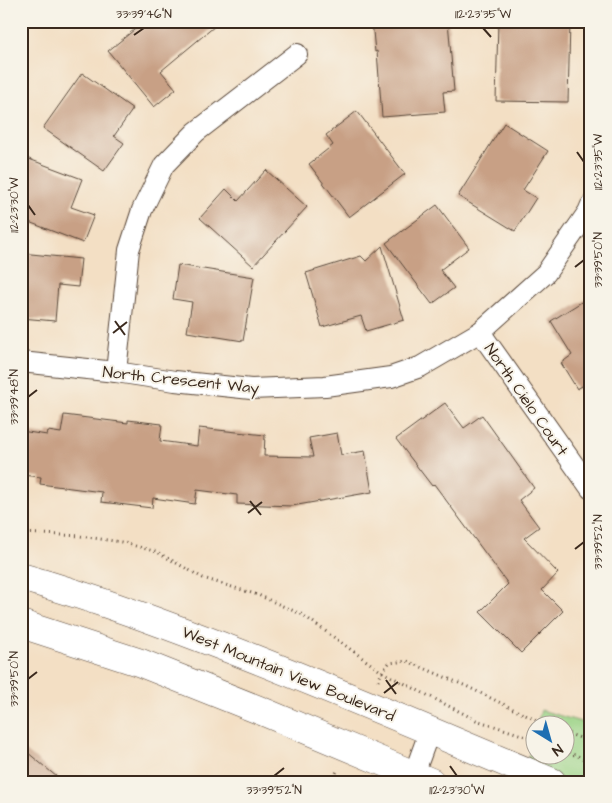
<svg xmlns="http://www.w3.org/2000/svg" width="612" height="803" font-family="'Architects Daughter',sans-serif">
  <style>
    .green { fill: #9ad385; stroke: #6a7e52 }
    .building { fill: #c8a085 }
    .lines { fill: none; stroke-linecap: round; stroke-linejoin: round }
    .street-casing { stroke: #574537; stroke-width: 22 }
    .secondary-casing { stroke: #574537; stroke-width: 29 }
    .path { stroke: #574537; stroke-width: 3; stroke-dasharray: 1 4; stroke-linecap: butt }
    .street { stroke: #fff; stroke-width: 20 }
    .secondary { stroke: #fff; stroke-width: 28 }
    .ticks { fill: none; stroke: #3b2a1e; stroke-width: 2 }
    .labels { text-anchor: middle; stroke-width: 4; stroke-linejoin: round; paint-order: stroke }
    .street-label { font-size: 16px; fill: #3b2a1e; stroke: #f7f3e8 }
    .neatline { fill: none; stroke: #3b2a1e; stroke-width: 2 }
    .ticks-label { font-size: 12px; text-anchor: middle; fill: #3b2a1e }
  </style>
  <rect width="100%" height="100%" fill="#f7f3e8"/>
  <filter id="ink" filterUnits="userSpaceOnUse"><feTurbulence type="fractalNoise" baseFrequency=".02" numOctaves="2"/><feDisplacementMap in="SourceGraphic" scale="10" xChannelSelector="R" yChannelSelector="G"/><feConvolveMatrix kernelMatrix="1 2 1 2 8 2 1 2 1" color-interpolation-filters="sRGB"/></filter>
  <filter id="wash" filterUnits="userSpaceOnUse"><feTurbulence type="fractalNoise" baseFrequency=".0096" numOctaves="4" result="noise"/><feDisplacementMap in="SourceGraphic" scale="20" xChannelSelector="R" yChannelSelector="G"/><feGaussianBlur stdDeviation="1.12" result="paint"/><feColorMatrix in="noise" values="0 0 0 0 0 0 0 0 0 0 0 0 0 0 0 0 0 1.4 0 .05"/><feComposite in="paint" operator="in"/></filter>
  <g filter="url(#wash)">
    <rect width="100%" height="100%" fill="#f3dfc4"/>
    <!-- green -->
    <polygon class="green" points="541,710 591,725 591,782 522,782 534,733 534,756 564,756 564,726 537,725"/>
    <g id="blocks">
      <!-- building -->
      <g class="building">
        <polygon points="145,21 221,21 161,71 176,89 154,107 108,51"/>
        <polygon points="372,21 448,21 454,91 443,92 445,112 382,117 377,51 375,52"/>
        <polygon points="498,21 570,22 568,102 496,101"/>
        <polygon points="82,73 133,109 114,136 124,143 104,171 43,128"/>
        <polygon points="357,111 405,174 349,217 309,164 333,145 326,135"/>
        <polygon points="504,123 548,151 523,190 536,198 515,231 458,196"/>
        <polygon points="21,156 82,179 71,207 94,215 83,243 21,219"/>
        <polygon points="266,170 307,207 253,266 200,218 226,189 238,201"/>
        <polygon points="437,205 469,248 440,270 454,288 432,304 386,243"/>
        <polygon points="382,246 404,320 366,331 361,316 322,327 306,273 361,256 366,261"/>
        <polygon points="21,253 81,259 78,287 58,285 55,321 21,318"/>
        <polygon points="178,265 254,277 243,341 187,332 192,302 173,299"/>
        <polygon points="591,296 591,384 589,382 577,389 561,363 572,355 551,321"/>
        <polygon points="445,403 464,428 482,415 534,488 519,500 539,527 524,538 558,573 542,590 563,611 521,653 480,612 508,584 434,484 432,486 396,439"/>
        <polygon points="64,415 128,423 128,420 162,424 160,441 197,446 199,428 265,435 264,456 313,457 309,438 337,433 341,455 365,451 372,492 292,506 237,504 237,495 197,490 195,504 153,498 152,508 101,502 102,492 40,484 41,477 21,475 21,431 47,435 48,431 61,433"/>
        <polygon points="21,747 63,782 21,782"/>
      </g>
    </g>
  </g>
  <g filter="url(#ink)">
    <use href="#blocks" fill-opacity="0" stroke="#574537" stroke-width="1"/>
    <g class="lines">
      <!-- street casing -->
      <g class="street-casing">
        <g id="street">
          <polyline points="480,332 591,489"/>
          <polyline points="21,362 116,372 175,381 251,389 325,386 391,377 420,367 480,332 546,273 588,212 591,205"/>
          <polyline points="116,372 129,250 142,210 164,165 196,132 297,54"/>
          <polyline points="411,782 430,730"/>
        </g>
      </g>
      <!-- secondary casing -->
      <g class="secondary-casing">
        <g id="secondary">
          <path d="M21,577C99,599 175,628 250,657C352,697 451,740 552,782"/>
          <polyline points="21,624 141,663 264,712 431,782"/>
        </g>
      </g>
      <!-- path -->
      <g class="path">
        <polyline points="21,533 80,536 121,542 157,552 203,578 258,595 303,615 382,672 476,720 534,739"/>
        <polyline points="378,681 382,672 389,663 407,661 466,686 548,726"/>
        <polyline points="564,732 591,742"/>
        <polyline points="564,751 591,761"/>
        <polyline points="332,782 337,771"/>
      </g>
      <!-- street -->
      <use href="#street" class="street"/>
      <!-- secondary -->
      <use href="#secondary" class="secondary"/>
    </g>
  </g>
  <!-- ticks -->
  <path class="ticks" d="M483,28L491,37M134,35L144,28M577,152L584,162M28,205L35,215M575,267L584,260M115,321L125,335M113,333L127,322M28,397L37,390M250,501L261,515M248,513L262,502M575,549L584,542M28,679L37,672M386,680L396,694M384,693L398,682M450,766L457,776M274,776L284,768"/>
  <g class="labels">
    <!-- street labels -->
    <g class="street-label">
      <text transform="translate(181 379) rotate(6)" y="6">North Crescent Way</text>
      <text transform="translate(527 399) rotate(55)" y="6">North Cielo Court</text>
      <text transform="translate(289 673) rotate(22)" y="6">West Mountain View Boulevard</text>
    </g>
  </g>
  <!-- margin -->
  <rect width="612" height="803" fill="none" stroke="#f7f3e8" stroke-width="55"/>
  <!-- north arrow -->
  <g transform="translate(550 740) rotate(143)"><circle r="24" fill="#f7f3e8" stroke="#aca397"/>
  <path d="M0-4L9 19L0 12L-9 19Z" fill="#1f6fb2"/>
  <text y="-8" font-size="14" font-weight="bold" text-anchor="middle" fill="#3b2a1e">N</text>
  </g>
  <rect x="28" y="28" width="556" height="748" class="neatline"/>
  <g class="ticks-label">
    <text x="144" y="18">33°39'46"N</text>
    <text x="483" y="18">112°23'35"W</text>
    <text transform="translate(598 162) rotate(-90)" y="4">112°23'35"W</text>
    <text transform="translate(14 205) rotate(-90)" y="4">112°23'30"W</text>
    <text transform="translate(598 260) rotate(-90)" y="4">33°39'50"N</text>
    <text transform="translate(14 397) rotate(-90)" y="4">33°39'48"N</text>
    <text transform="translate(598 542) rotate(-90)" y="4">33°39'52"N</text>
    <text transform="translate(14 679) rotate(-90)" y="4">33°39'50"N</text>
    <text x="274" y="794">33°39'52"N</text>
    <text x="457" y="794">112°23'30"W</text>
  </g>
</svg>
